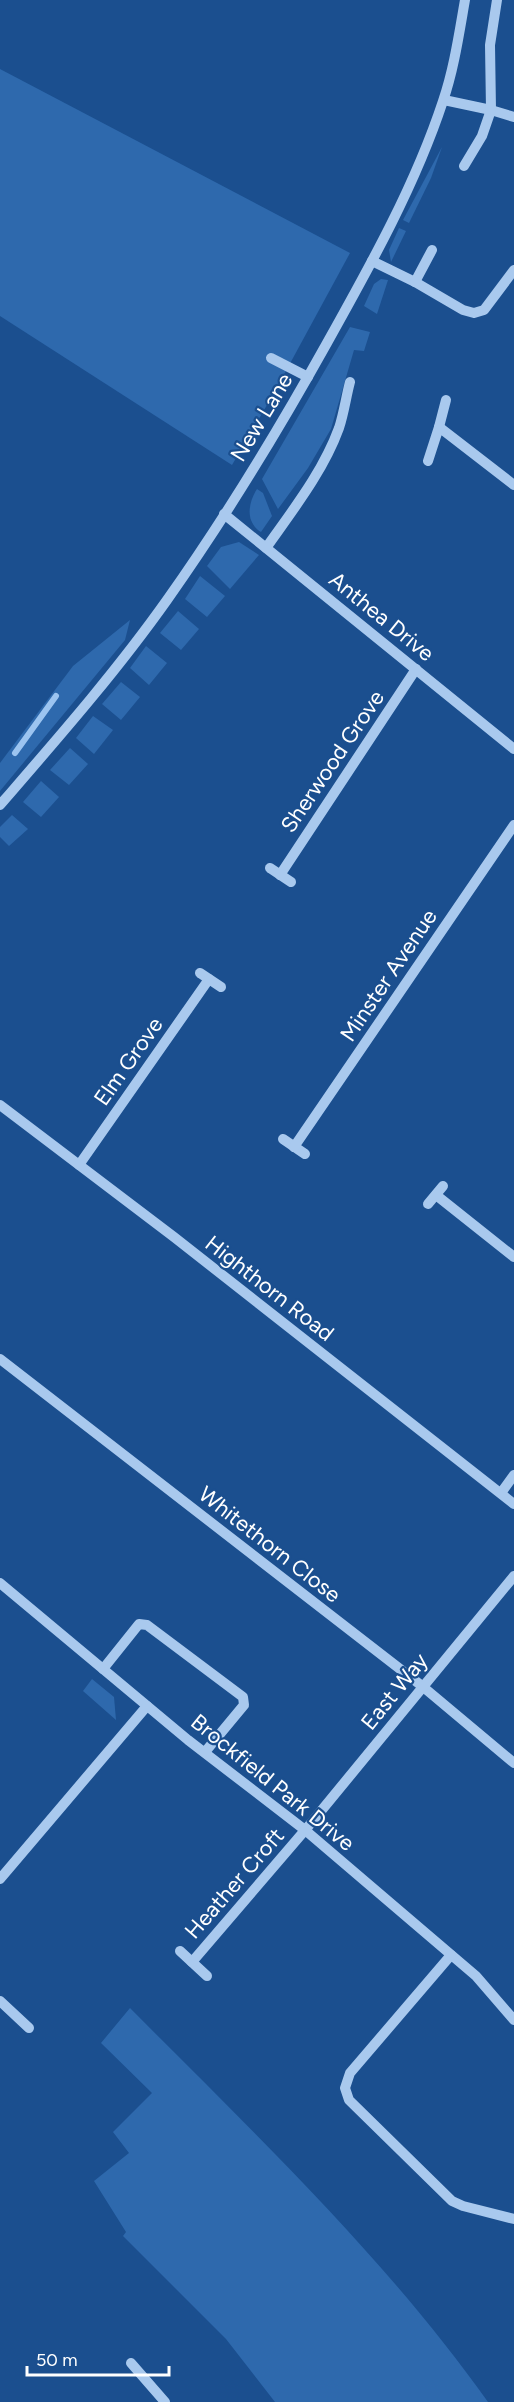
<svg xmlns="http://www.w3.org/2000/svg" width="514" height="2402" font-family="Figtree,sans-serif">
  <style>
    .green { fill: #2e69ad }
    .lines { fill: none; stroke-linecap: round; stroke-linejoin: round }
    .stream { stroke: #9cc4f0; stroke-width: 6 }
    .minor { stroke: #a9c9ee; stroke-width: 10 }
    .labels { text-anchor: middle; stroke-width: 4.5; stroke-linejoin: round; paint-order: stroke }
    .street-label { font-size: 22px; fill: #fff; stroke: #1b4f8f }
  </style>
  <rect width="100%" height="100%" fill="#1b4f8f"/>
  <!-- green -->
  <g class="green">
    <polygon points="0,69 350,253 274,393 232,465 0,316"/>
    <polygon points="442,147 431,178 409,223 403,220"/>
    <polygon points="399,228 406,231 391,262 389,250"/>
    <polygon points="381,279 388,280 377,314 364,306 374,284"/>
    <polygon points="350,327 370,332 364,351 354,350 331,429 308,468 278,509 262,479"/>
    <path d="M257,489L263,493L272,516L261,532C245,522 248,503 257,489Z"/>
    <polygon points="239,542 259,555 230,589 207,566 221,547"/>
    <polygon points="200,576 225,596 207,617 185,599"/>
    <polygon points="178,611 199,629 181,650 160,633"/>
    <polygon points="130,620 125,640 0,791 0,763 73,666"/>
    <polygon points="146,646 167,663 149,685 130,668"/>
    <polygon points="121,682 140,697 121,720 102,704"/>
    <polygon points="93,716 113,730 94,754 76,738"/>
    <polygon points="70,748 88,764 69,785 50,770"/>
    <polygon points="41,781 59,797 41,817 23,802"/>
    <polygon points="12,815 28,829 9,846 0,837 0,827"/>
    <polygon points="92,1679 114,1697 116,1720 83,1691"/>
    <path d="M130,2008C255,2134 385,2257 488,2402H275L226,2339L123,2236L126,2232L94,2181L129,2153L113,2132L152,2093L101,2043Z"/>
  </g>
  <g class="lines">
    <!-- stream -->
    <polyline class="stream" points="15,753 56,696"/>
    <!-- minor -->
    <g class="minor">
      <polyline points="444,100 491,110 514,117"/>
      <polyline points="464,166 482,136 491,110 490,45 497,0"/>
      <polyline points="372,261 415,282 463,310 474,313 484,310 514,270"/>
      <polyline points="415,282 432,250"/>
      <polyline points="271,358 308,377"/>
      <polyline points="439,427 446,400"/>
      <polyline points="428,461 439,427 514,485"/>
      <polyline points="224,514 514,749"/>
      <path d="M266,548C292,511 323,472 339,428C344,413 346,397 350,382"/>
      <path d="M0,805C58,738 116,672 167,600C225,518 278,431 327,343C370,266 415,186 443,101C454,69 459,34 465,0"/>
      <polyline points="270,868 291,882"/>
      <polyline points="280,875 416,669"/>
      <polyline points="200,973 221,987"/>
      <polyline points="0,1105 174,1237 514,1504"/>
      <polyline points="283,1139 305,1154"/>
      <polyline points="294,1147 514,825"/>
      <polyline points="79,1165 209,979"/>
      <polyline points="436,1195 514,1257"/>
      <polyline points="428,1204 443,1186"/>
      <polyline points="0,1359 422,1686 514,1763"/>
      <polyline points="501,1493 514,1475"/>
      <polyline points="0,1583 188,1740 305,1830 476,1976 514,2020"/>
      <polyline points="103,1669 139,1624 147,1625 243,1697 244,1705 205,1752"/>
      <polyline points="0,1879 147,1706"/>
      <polyline points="180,1951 207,1976"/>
      <polyline points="451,1955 350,2073 345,2088 349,2100 452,2201 463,2206 514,2219"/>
      <polyline points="192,1962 312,1822 514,1576"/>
      <polyline points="0,2001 29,2028"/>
      <polyline points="131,2363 165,2402"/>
    </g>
  </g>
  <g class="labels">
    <!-- street labels -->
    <g class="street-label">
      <text transform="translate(261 417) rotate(-59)" y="8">New Lane</text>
      <text transform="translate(382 616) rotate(39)" y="8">Anthea Drive</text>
      <text transform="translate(332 761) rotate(-56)" y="8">Sherwood Grove</text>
      <text transform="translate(388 975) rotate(-56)" y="8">Minster Avenue</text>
      <text transform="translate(128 1061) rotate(-55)" y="8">Elm Grove</text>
      <text transform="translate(270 1288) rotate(38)" y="8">Highthorn Road</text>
      <text transform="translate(270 1544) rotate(38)" y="8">Whitethorn Close</text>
      <text transform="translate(394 1691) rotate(-51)" y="8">East Way</text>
      <text transform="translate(273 1782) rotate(39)" y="8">Brockfield Park Drive</text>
      <text transform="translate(234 1883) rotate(-49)" y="8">Heather Croft</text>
    </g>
  </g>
  <!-- scale -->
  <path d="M27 2366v9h142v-9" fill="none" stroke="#ffffff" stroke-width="3"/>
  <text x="36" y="2366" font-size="18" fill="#ffffff" stroke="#1b4f8f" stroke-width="4.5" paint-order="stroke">50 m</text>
</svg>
